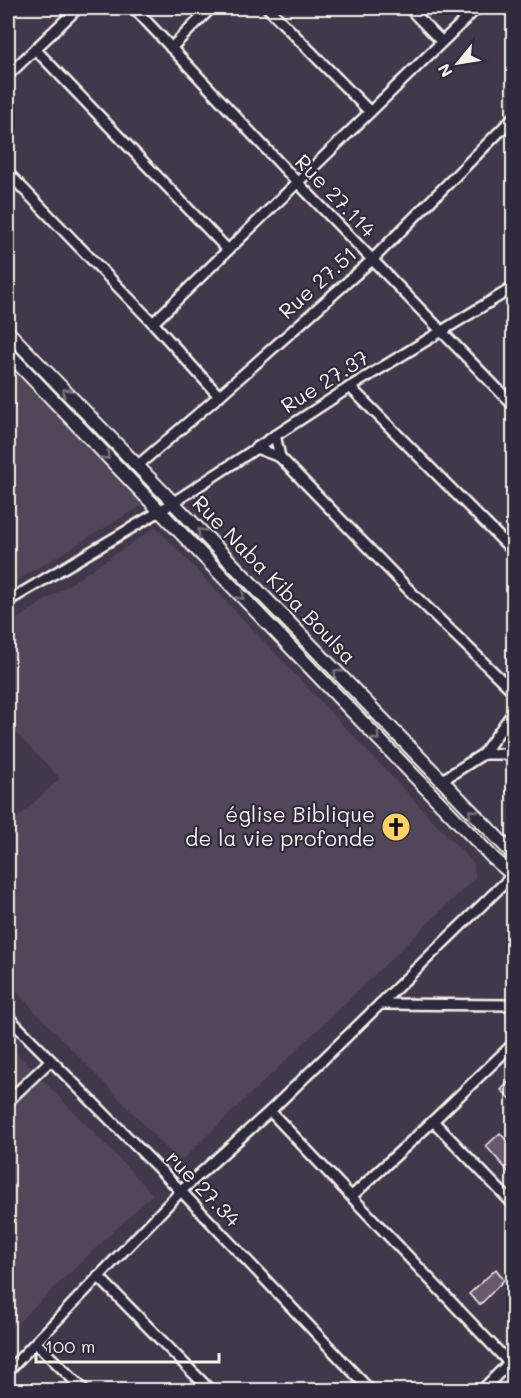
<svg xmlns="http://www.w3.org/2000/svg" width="521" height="1398" font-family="Mali,sans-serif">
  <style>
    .built { fill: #514659 }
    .building { fill: #6b586f; stroke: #f4f1e8; stroke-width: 1.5 }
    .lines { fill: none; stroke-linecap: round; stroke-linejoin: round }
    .minor-casing { stroke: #f4f1e8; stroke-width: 14 }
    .tertiary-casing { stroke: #f4f1e8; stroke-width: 16 }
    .minor { stroke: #2f2a3d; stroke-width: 9 }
    .tertiary { stroke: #2f2a3d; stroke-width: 12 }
    .oneway { stroke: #747079 }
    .labels { text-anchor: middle; stroke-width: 4.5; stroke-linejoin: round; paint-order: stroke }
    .street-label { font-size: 21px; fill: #f4f1e8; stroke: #2f2a3d }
    .poi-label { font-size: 21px; fill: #f4f1e8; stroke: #2f2a3d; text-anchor: end }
  </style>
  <rect width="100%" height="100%" fill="#41384c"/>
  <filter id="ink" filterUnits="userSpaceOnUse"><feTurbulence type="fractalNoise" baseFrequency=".0167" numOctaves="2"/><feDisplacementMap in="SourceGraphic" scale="12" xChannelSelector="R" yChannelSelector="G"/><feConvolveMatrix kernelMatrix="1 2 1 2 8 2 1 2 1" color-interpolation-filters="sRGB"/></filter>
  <g filter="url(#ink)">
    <!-- built -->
    <g class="built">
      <polygon points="8,361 144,504 8,586"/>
      <polygon points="156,527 474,864 475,878 180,1162 8,983 8,827 60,778 8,725 8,625"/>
      <polygon points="8,1044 153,1194 14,1326 8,1325"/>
    </g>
    <!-- building -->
    <g class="building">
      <polygon points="513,1077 513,1101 501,1090"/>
      <polygon points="500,1133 513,1148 513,1177 486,1146"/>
      <polygon points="496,1269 504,1280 480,1305 469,1294"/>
    </g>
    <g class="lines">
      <!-- minor casing -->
      <g class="minor-casing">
        <g id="minor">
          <polyline points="134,8 298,183 514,406"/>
          <polyline points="268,8 370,112"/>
          <polyline points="409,8 441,41"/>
          <polyline points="171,48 211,8"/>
          <polyline points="35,49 228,250"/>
          <polyline points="8,75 78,8"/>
          <polyline points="8,173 153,323 219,396"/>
          <polyline points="153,323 477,8"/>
          <polyline points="350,387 514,552"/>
          <polyline points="275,435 280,457"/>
          <polyline points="256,448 280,457 413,594 514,692"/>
          <polyline points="137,466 219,396 372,260 514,117"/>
          <polyline points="8,601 160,511 350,387 514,287"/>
          <polyline points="483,754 514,754"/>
          <polyline points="441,781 483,754 514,711"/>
          <polyline points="380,1004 514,1005"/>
          <polyline points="8,1017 181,1191 370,1390"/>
          <polyline points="8,1101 50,1061"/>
          <polyline points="270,1111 514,1368"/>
          <polyline points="433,1121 514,1205"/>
          <polyline points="352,1196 433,1121 514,1043"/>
          <polyline points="98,1276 210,1390"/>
          <polyline points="36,1343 84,1390"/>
          <polyline points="8,1371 181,1191 270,1111 514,874"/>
          <polyline points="482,1390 512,1360"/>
        </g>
      </g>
      <!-- tertiary casing -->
      <g class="tertiary-casing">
        <g id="tertiary">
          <polyline points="8,332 514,855"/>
          <polyline points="8,353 493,858 514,876"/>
        </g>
      </g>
      <!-- minor -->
      <use href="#minor" class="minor"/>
      <!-- tertiary -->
      <use href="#tertiary" class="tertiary"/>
    </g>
    <!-- one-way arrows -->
    <defs><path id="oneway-chevron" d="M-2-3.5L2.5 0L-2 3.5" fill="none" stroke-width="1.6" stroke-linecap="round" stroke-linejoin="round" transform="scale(1.5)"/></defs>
    <g class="oneway">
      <use href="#oneway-chevron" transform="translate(66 392) rotate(-134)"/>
      <use href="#oneway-chevron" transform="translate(106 456) rotate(46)"/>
      <use href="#oneway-chevron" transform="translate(201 532) rotate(-134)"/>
      <use href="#oneway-chevron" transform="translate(241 596) rotate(46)"/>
      <use href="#oneway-chevron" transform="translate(337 673) rotate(-134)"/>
      <use href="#oneway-chevron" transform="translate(376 737) rotate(46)"/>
      <use href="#oneway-chevron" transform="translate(472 813) rotate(-134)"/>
    </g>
  </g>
  <!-- icons -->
  <defs>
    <g id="church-disc" transform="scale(1.5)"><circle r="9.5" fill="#ffd166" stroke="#2f2a3d"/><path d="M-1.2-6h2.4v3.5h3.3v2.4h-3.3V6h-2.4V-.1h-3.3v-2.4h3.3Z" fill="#111"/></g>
  </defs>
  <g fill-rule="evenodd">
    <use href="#church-disc" x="396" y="827"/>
  </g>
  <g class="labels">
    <!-- street labels -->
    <g class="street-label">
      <text transform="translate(335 196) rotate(46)" y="7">Rue 27.114</text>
      <text transform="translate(318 283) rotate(-42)" y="7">Rue 27.51</text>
      <text transform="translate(325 382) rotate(-32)" y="7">Rue 27.37</text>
      <text transform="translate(274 580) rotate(46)" y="7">Rue Naba Kiba Boulsa</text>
      <text transform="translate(203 1189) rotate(46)" y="7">rue 27.34</text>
    </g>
    <!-- poi labels -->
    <g class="poi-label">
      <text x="375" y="822">église Biblique<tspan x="375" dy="24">de la vie profonde</tspan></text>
    </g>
  </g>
  <!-- margin -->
  <rect width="521" height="1398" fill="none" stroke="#2f2a3d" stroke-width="30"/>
  <rect x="15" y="15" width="491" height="1368" fill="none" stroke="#f4f1e8" stroke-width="2" filter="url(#ink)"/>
  <!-- north arrow -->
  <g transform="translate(458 63) rotate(240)" stroke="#2f2a3d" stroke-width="4.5" paint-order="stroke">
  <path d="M0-4.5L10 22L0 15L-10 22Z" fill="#f4f1e8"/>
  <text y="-9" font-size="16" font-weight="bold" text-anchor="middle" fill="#f4f1e8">N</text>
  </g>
  <!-- scale -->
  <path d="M36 1353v9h183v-9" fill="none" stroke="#f4f1e8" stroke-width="3"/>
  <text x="45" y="1353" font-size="18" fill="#f4f1e8" stroke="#2f2a3d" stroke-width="4.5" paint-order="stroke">100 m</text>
</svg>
